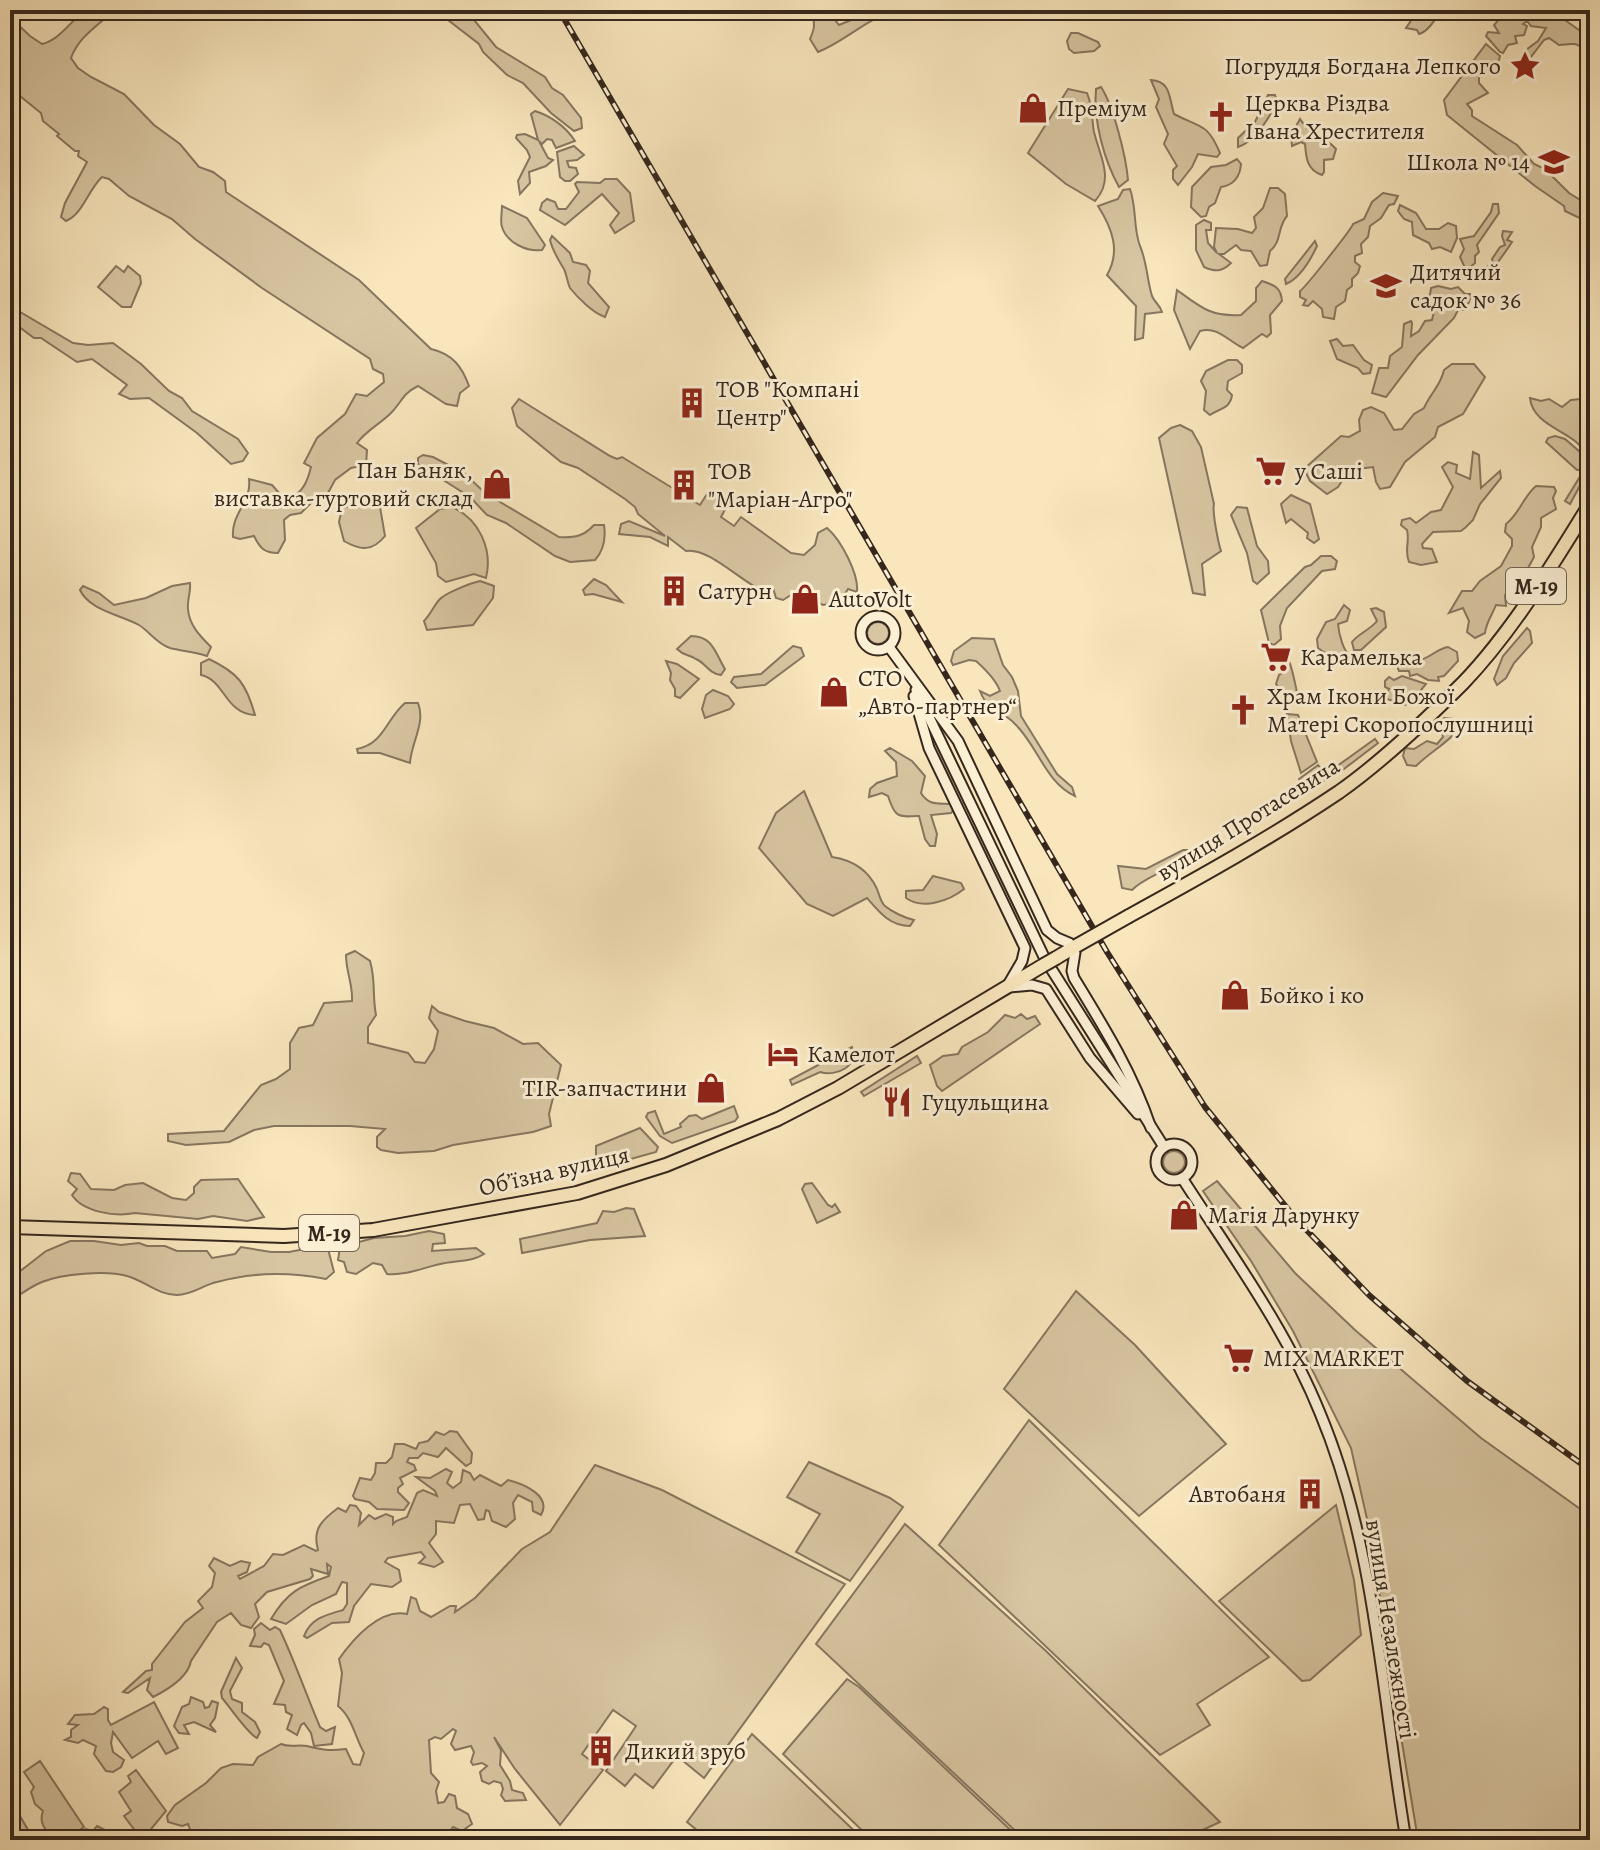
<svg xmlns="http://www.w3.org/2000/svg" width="1600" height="1850" font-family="Alegreya,serif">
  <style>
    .green { fill: #d8c6a2; stroke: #86765f; stroke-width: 2 }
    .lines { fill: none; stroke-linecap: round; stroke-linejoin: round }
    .secondary-casing { stroke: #35271c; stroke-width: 13 }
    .highway-casing { stroke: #35271c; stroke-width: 16 }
    .secondary { stroke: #fbefd4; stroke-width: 9 }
    .highway { stroke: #f9e6bd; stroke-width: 12 }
    .rail-casing { stroke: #35271c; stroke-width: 6 }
    .rail { stroke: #fbefd4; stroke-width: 3; stroke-dasharray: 9; stroke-linecap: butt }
    .highway-bridge-casing { stroke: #35271c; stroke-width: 16; stroke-linecap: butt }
    .highway-bridge { stroke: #f9e6bd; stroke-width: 12 }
    .labels { text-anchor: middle; stroke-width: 6; stroke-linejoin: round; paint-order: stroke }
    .shield { fill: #fbefd4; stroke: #706353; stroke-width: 2 }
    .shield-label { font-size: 22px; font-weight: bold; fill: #35271c }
    .poi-label { font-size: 24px; fill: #35271c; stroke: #fbefd4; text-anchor: start }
    .street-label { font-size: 24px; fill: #35271c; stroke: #fbefd4 }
  </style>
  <rect width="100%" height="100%" fill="#f9e6bd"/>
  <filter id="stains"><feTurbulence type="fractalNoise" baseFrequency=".0025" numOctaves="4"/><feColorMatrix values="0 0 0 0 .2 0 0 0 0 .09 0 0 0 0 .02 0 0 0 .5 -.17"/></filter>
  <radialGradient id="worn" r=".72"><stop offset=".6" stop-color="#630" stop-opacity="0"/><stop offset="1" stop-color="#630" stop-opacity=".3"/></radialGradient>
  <!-- green -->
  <g class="green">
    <path d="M86,10H114C98,26 79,36 71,58L78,68L91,77L124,94L154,125L180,144L199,167L213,172L225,181L226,192L359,280L431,349C453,354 462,367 469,386L460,393L457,406L446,404L418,386C402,394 402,402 391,413C380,424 367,430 357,443L367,450L366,465L351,468L335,480L328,493L312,502L301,513L290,515L284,520L285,540L278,553C264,553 260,548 254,536L240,539L233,537C231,513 252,502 249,479L272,485L287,502C302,492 307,484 311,467L304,463L317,438L345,414L356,394L367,396L384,382L383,374L373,369L370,359L262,288L195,239L172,219L129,196L109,179L102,177C88,190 83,214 66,221L61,217L65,203L87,162L78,156L79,151H75L57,136L59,134L43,121L41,113L10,88V17L30,36L42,44C61,39 70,21 86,10Z"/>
    <polygon points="435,10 466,10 496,47 545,77 552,88 563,95 581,118 582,128 574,131 551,113 523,83 507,75 483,52 479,44"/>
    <path d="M803,10H827L839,25L871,12L898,10C868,17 846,41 818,52L810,39C814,30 816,23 812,14Z"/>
    <path d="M1418,10H1439C1438,18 1427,32 1419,34L1417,30L1406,28Z"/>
    <path d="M1507,10H1551L1590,38V52C1574,43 1579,43 1559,45L1549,38L1544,40L1524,66L1521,63L1526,50L1538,41L1546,28L1531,26L1527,21L1523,24L1527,26L1524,35L1515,36L1517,43L1508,45L1503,53L1500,52L1486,36L1488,32L1499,33L1494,25Z"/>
    <polygon points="1071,33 1078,33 1098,42 1100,46 1094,51 1074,53 1069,49 1067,41"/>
    <polygon points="1486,44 1500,56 1499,60 1479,76 1479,83 1488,93 1467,104 1472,110 1472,116 1517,145 1534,164 1545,169 1569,193 1590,206 1590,223 1565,211 1564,206 1535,186 1447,115 1444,100"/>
    <path d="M1151,80C1171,81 1169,98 1174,114C1200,128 1207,122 1220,153L1217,157L1198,154L1192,167L1178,185L1173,179V170L1177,166L1164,144L1168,134L1156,107L1159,99Z"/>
    <path d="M1101,87C1113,105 1126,156 1128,180L1119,187C1104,160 1093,120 1096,89Z"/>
    <path d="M1068,89L1087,93C1094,111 1091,117 1094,132C1100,157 1115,179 1095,201L1066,184L1028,153Z"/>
    <path d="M1268,95H1275L1277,102C1269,118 1255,141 1238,147V138L1255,122Z"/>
    <path d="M535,111C551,116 566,127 575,141L556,148L552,140L547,139L542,144L539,141L548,158L553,160L546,166L529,172L530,183L520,194L518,181L530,157L527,150L516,138L517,135L525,134L538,140L531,114Z"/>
    <path d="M1300,119C1308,133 1325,136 1336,149L1333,159L1324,160V172L1322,175C1307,170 1306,158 1305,144L1301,142L1292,146L1291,135Z"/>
    <polygon points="574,146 584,155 577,160 567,161 569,167 576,168 578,174 570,181 565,181 560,177 557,152"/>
    <path d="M1237,159L1241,164C1240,177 1234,185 1221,187L1215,203L1209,207L1206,216L1201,217L1191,207L1192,187L1211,167L1226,165Z"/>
    <polygon points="605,179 617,179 630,193 634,221 615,233 610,225 619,213 602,194 565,225 540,210 542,203 547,199 555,202 558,209 566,209 579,192 575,184 577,182 600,183"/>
    <path d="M1270,188H1278L1285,194L1287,216C1277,227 1282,242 1270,251L1267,265L1260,266L1251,251L1241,250L1236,245L1224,254H1219L1231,263C1222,272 1215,272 1204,267L1196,250V225L1204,220L1211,223V230H1206L1208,243L1217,253L1214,247L1216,228L1238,229L1252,233L1256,228L1254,217L1263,208Z"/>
    <path d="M1130,189C1137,209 1133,228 1140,246C1147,262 1147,280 1152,296C1155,303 1160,305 1162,312L1145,314L1143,338L1135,340L1136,306L1107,275C1121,251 1112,228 1098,206L1118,199L1123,190Z"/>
    <path d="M1383,193L1398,196L1394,204L1389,205L1381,218L1370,226L1368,237L1361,244L1362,253L1355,256V262L1360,266L1358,273L1352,279V286L1347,290L1345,301L1336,307L1334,319L1323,317L1322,309L1313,301L1308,306L1303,305L1306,300L1300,297V291C1304,289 1351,230 1353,224L1364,219L1372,202Z"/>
    <polygon points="1493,204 1498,204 1499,213 1477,245 1479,252 1475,256 1475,263 1468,269 1465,268 1460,257 1464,249 1460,239 1474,236 1491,212"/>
    <polygon points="1400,205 1416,213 1426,229 1439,229 1448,223 1456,226 1457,238 1451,252 1440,247 1432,249 1429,243 1413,235 1412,222 1404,219 1398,211"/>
    <path d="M502,206L527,218L545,245L542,250C527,252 507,243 502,227C500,222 502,213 502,206Z"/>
    <path d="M1503,231L1512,232L1507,240L1512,242C1503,256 1493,268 1484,282H1476L1479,272L1493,263L1492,259L1500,247L1505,245L1502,236Z"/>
    <path d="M552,236L570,253L573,262L586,265L590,271L588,283L609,307L605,317C593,313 578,298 570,288C567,282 567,275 564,269C558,259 553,252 550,240Z"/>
    <path d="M1315,241L1317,246C1310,261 1300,278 1286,284L1285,279Z"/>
    <polygon points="116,266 124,272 128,266 140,276 141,283 131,307 122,307 98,287"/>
    <path d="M1262,281C1274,285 1281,287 1282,301L1270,315L1271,333L1267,337L1262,334L1243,348C1228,341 1218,326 1200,331L1190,349L1174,310L1177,290C1200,307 1211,317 1241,315L1256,301V288Z"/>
    <polygon points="1438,286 1451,289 1458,287 1465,294 1470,294 1471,296 1466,310 1458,310 1454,318 1418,355 1386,397 1372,393 1379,368 1388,368 1390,356 1402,347 1404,324 1411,321 1412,323 1411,336 1419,331 1425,321 1432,320 1434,311 1426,309 1422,303 1423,298 1430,295 1431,288"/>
    <polygon points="10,306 73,343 88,345 113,343 141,364 169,391 182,398 192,411 238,439 248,453 243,461 231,464 197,433 149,398 130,399 119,394 127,385 92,359 77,362 41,338 34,338 10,320"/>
    <polygon points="1337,339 1343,346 1353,345 1364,360 1372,365 1370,373 1363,374 1358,368 1337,359 1330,341"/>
    <path d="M1228,360H1237L1242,365V373L1228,381L1227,390L1232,395C1230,409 1220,408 1210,415L1204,410L1206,391L1201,381L1206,371Z"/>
    <path d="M1452,364H1474L1485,377L1463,414L1438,427L1435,437L1405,462L1390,487L1380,489L1376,482L1373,467L1349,470L1338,487L1327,494L1310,481L1304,469L1341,436L1349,437L1360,431L1359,420L1363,410L1371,407L1384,413L1394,430L1402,429L1414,414L1424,408C1430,394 1441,385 1444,370Z"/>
    <path d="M1530,398L1541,401L1549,399L1562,407L1571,400L1590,398V454C1583,450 1581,446 1575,441C1560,429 1532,421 1530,398Z"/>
    <path d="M519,399L610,456L617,459L622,457L700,505L707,494L727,506L721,517L734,526L741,517L791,553L804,555L815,545L818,533L827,528C841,540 859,574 857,592L848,589L840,602L823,605L817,602L814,592L804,587L783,600L776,598L773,588L765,592C742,583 709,547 686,551L668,537V546L650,537L619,534L621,524L629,521L665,536L638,514L635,507L625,499L578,468L561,462L517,426L512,408Z"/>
    <path d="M1180,425L1192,431L1201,447L1214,504C1212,511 1218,542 1221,551L1202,564L1205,595L1193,593L1159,438L1171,428Z"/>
    <polygon points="1555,436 1565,439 1587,458 1587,465 1590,467 1570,504 1565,501 1584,470 1577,470 1546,442 1548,438"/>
    <path d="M1473,452L1479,455L1481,488L1500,471L1501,478L1480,504L1473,520L1466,527L1461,531L1433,532L1422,544L1423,548L1432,549L1437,562L1421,565L1409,562C1404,550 1410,542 1407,530L1401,525L1402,520L1410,518L1416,523L1431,512L1441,510L1453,487L1442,467L1448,462L1457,465L1456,473L1470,479Z"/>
    <path d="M423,455L433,457L464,473L485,493L559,537C575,538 584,536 594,525H604C606,538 604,550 595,560L570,562L555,556L506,523L487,515L470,497L418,464V458Z"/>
    <path d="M1536,486L1554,487L1556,491L1553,498L1556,509L1541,518V527L1532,547L1534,557L1528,568L1521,573L1514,591L1505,595L1506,606L1496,605C1492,615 1486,623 1485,633L1475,638L1467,632L1469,621L1463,608L1449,613L1462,591H1472L1480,581L1501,566L1512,546V539L1505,532L1506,524C1520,513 1523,497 1536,486Z"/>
    <polygon points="1291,495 1310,504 1319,539 1314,543 1307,538 1308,533 1291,519 1286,523 1281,504"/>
    <path d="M364,502L380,507L385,536C373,551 361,551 344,541L339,522L342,508Z"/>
    <path d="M452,507C479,519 493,549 486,578L474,574L446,582L438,576L436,563L416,528L440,509Z"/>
    <polygon points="1237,507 1247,508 1257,546 1268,561 1269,573 1257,584 1253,581 1247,553 1231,515"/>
    <polygon points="1321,556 1331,556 1337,561 1335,569 1322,571 1287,608 1280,626 1281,639 1274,645 1269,643 1261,610 1305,567 1311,565"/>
    <polygon points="594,579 606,585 622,602 593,594 585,595 583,590"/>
    <path d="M480,581L494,586L493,598L473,625L427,630L424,621C431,614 433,607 439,600C445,593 471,583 480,581Z"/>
    <path d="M190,583C191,592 187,600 188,609C189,625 200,636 211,647L207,656C195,652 182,651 170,648C157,644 150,632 139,625C121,615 89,610 80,590L83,586L99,593L114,605L146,598L172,586Z"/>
    <path d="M1344,605L1350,610L1347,621L1338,624C1339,635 1343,650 1351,658L1348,663L1337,661L1318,648L1317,639L1326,622L1335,619Z"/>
    <path d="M1376,608L1384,612L1386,627L1361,650H1354L1352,642C1359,633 1370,630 1377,621L1371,609Z"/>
    <circle cx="878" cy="633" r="11"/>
    <polygon points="1527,628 1530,631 1532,643 1514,663 1506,678 1497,685 1494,679 1503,656"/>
    <path d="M691,636C713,636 715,653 725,669L721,675C708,673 707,664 696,659C688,654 684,656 677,649Z"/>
    <path d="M972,638L994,639L1003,665L1012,677L1018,691L1021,716L1057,774L1072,787L1075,796C1045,782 1038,746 1015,724C1001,709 989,714 980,691L990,696L1000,691C996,680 985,669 976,661L969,660L953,665L951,661L954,651Z"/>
    <polygon points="793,646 801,648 804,656 765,685 737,688 731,682 734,677 761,674"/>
    <path d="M1448,647L1457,652L1458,661L1444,676L1438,677L1439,681L1428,680L1417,674L1410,676L1409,671H1399L1397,666L1402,656L1410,654L1417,661C1429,659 1436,649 1448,647Z"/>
    <path d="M1281,649C1292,658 1294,682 1298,696L1308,704L1305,705L1288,699L1276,684L1279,675L1286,671Z"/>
    <path d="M209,659C238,673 246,683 255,715C225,714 225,680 201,675V663Z"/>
    <polygon points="666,661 677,664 699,679 680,698 675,696 675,689 670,680 671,673"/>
    <polygon points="1402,676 1426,684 1411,702 1405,705 1384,698 1389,689 1385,687 1385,681 1389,677 1394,680"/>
    <polygon points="713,690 728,696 734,704 730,709 705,718 702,709 706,695"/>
    <path d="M405,703H418C426,723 411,743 410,763L380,753H358L357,749C384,744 386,719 405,703Z"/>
    <polygon points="1287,714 1298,715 1317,762 1301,773 1291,741"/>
    <path d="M1444,718L1453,719L1458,730C1445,745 1430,752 1416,766L1407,765L1403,756L1405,748L1414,749L1427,741L1437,744L1443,737L1440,723Z"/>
    <polygon points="1375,739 1378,743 1344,769 1310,789 1302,785 1299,779 1318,765 1326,774"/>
    <path d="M890,748L912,761L925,776L921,793C929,806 938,803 952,804L954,809L951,813L931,815L937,834L935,846H930L925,839L919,816C898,817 895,818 888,796L882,793L869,797L870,789L877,783L897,776L896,762L885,751Z"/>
    <path d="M804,791L832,857C852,860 868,869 877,889C879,894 881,903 885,906C892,912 905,918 914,920L910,926C890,926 879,912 867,898L833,916L807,904L759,848L776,813Z"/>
    <path d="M1183,850H1187C1181,868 1146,875 1132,890L1122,888L1118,866L1146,869Z"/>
    <path d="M933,876L961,883L964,889C949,901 923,910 906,898V891L923,890Z"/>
    <path d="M355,951L370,961C376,981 372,995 376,1015L368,1027V1043L408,1053L415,1062L425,1063L434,1049L438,1031L429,1018L432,1006L439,1012L465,1021L494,1028L523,1044L538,1043L561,1065L549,1114L551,1126L533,1132L453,1145L434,1151L398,1153L381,1150L377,1147V1137L385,1129L350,1126H274L254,1130L229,1142L186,1145L168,1141V1134L224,1131L261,1085L276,1079L290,1069V1043L299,1028L313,1025L324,1003L352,1001C353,984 346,972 346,955Z"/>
    <polygon points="1021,1014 1027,1019 1035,1016 1040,1024 942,1091 937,1086 930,1065 943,1056 958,1054 962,1047 988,1032 1005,1015 1015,1018"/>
    <path d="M852,1047C859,1066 837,1077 820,1072L792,1085L790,1080Z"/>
    <polygon points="917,1056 921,1063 864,1096 861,1092"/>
    <polygon points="734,1106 738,1117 735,1121 672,1143 660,1136 646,1117 648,1113 655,1111 664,1134 681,1127 680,1124 689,1116 696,1115 702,1119"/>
    <polygon points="640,1128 658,1147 656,1152 602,1167 596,1165 596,1146"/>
    <circle cx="1174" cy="1162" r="11"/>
    <path d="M71,1173L80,1174L91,1189L114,1190L125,1185L143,1183L172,1198L186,1200L194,1193V1187L201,1180L238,1179L264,1217L247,1221L213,1216L198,1219L135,1213C115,1217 83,1212 72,1195L77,1189L68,1181Z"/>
    <polygon points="1217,1181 1295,1273 1355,1330 1481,1438 1590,1516 1590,1840 1418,1840 1395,1700 1372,1541 1351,1448 1293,1331 1251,1261 1203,1191"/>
    <polygon points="812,1183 828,1205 832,1207 835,1204 840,1212 817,1223 802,1189 805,1184"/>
    <polygon points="626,1208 634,1209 645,1236 590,1240 522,1253 520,1239 597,1223 603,1211 614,1212"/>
    <path d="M429,1231L444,1234L445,1243L433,1244L432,1251L476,1248L484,1254C472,1262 459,1260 445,1263C427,1266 407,1276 387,1274L382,1265L373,1263L356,1274L347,1272L344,1262L338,1260L340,1247L374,1238L405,1236Z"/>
    <path d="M70,1241H94L121,1245L139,1243L147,1246H165L177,1251H207L212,1258L235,1254L241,1247L271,1252H289L315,1247L328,1249L334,1272L326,1279C290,1272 253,1272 217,1282C203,1285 192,1295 177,1295C158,1295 145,1281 127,1276C106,1270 62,1274 42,1282C31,1286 21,1295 10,1300V1279L46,1251Z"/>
    <polygon points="1076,1291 1135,1345 1226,1444 1139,1516 1004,1389"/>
    <polygon points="1029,1420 1269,1657 1197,1704 1210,1725 1160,1755 939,1545"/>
    <polygon points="450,1431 457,1432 472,1453 471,1463 466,1466 446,1448 438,1457 423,1453 418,1458 409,1458 407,1462 414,1465 416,1470 400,1478 403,1484 398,1488 398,1492 409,1503 404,1510 377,1509 369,1502 355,1499 353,1496 360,1478 371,1480 375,1473 376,1463 386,1463 392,1457 395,1444 404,1444 416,1449 419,1443 428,1441 436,1432 444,1435"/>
    <polygon points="809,1462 890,1498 903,1507 850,1581 796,1552 820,1514 787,1497"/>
    <path d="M595,1465L662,1490L845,1584L704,1778L677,1756L653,1788L635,1774L625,1786L606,1771L636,1726L613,1710L582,1754L603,1770L560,1825L515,1769L494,1737L501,1750L500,1765L510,1781L512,1790L523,1793L526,1800L505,1801L501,1795L503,1789L501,1783L494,1781L489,1784L482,1781L480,1772L487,1766L482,1763L473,1765L471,1762L474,1752L471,1746L455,1750L451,1744L456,1731L453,1729L441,1739L435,1737L429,1740L431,1773L439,1782L436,1791L438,1803L444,1802L449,1794L455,1796L457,1808L468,1814L472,1824L462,1831L453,1827L444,1840H170L180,1834L191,1832L188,1824L182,1826L168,1822L167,1816L175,1805L206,1783L221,1768L233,1764L253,1765L258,1757L281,1744C291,1748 297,1744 307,1746C323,1750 328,1751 346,1749L353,1764L360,1765L364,1753C355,1737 352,1717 338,1706L342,1673L339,1659C353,1639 380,1608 407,1614L411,1597L416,1599L420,1611L431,1617L450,1606H456L455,1612L475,1598L522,1549L550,1532Z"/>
    <path d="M446,1469L452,1472L447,1483L453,1488L461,1482L463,1470L470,1473L474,1480L480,1475L501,1486L508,1480C524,1484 552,1496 541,1515L533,1511L532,1502L518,1495L513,1503L515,1519L506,1527L492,1521L489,1511L486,1510L484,1519L478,1520L470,1504L460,1505L454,1523L436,1521V1534L429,1543L443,1562L434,1567L419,1563L425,1557L421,1552L388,1558L385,1562L399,1570L401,1581L392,1587L371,1584L354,1606L349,1622L332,1623L307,1638L304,1636C311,1618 326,1615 343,1610L347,1604V1583L342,1582L336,1594L312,1605L286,1624L271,1619C287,1592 300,1586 329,1576L331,1567L327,1564L328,1574L311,1569L313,1576L310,1579L267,1592L255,1604L259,1617L251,1628L241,1625L231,1613L217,1622L191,1661C188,1677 167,1690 153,1697L147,1690L150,1678L128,1693L123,1692L146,1671L152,1670V1664L185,1622L203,1608L198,1601L212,1587L215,1573L209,1566L214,1558L230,1566L241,1561L250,1563L247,1572L238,1576L240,1579L264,1566L273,1554L283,1555L304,1545L316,1551L318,1550C312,1529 322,1520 338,1508L346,1512L350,1505L356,1506L361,1513L359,1525L369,1515L375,1519L386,1514L393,1517V1524L396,1521L407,1517L417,1493L423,1490L437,1496L435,1491L416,1477L430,1478Z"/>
    <polygon points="1336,1505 1354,1580 1361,1635 1310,1680 1302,1681 1219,1601"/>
    <polygon points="905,1524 1046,1651 1220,1822 1181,1840 1025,1840 816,1644"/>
    <path d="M261,1623L270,1630L275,1627L280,1630C295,1662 306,1694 320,1727L326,1731L335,1727L332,1744L314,1746L311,1733L304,1723L301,1725L297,1735L287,1729L292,1715L286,1712L285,1705L274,1704L284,1681L269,1645L264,1643L261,1647L250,1646L255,1635L254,1629Z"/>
    <path d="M236,1658L242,1668L230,1691L232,1699L242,1703V1712L255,1722L260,1732L257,1738C248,1734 230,1707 222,1698L221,1692Z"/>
    <polygon points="847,1679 859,1687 1021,1840 872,1840 783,1754"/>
    <polygon points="191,1697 203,1702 205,1708 209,1707 212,1701 218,1703 215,1718 210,1725 216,1732 194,1722 184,1725 189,1734 179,1733 174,1726 182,1707 189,1704"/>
    <polygon points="154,1702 178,1748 166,1754 158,1741 132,1758 113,1732 111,1743 113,1752 124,1760 121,1767 113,1772 106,1771 94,1754 96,1746 83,1740 78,1743 65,1740 71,1737 71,1730 78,1725 68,1724 75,1715 94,1714 104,1707 108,1709 108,1720 111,1725"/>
    <polygon points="752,1734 864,1840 709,1840 687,1822"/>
    <path d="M40,1761L84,1827L71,1836L86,1829L93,1831L97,1826L105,1830L111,1840H54C47,1831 38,1824 43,1811L35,1804L31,1792L34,1787L24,1772Z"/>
    <polygon points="136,1770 166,1811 142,1840 124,1816 131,1811 119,1792 131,1782 128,1776"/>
    <polygon points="10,1799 34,1840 10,1840"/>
  </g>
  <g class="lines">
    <!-- secondary casing -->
    <g class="secondary-casing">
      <g id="secondary">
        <circle cx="878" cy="633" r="17"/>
        <path d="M889,647L958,741L1047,930L1057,938L1076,946L1072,971L1074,978C1104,1027 1133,1074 1151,1128"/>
        <polyline points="916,690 1045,959 1164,1147"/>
        <polyline points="914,696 929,748 1025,948 1022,961 1008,985"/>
        <polyline points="1009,987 1032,985 1046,989 1090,1058 1138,1114"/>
        <circle cx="1174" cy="1162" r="18"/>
        <path d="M1182,1178C1231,1254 1286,1329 1320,1413C1376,1547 1382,1698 1406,1840"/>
      </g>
    </g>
    <!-- highway casing -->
    <g class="highway-casing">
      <g id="highway">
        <path d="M1129,916C1200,877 1272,837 1339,792C1383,761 1425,721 1463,683C1512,632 1553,564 1590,504"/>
        <polyline points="1056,958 1076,946"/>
        <polyline points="10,1227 284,1236 373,1230 577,1193 666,1165 778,1119 838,1088 1042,966"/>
      </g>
    </g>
    <!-- secondary -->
    <use href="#secondary" class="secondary"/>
    <!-- highway -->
    <use href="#highway" class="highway"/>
    <!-- rail casing -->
    <g class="rail-casing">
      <polyline id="rail" points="559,10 1107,952 1205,1107 1295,1218 1369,1295 1467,1381 1590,1470"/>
    </g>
    <!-- rail -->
    <use href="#rail" class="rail"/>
    <!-- highway-bridge casing -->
    <g class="highway-bridge-casing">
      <g id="highway-bridge">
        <polyline points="1076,946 1129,916"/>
        <polyline points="1042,966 1056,958"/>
      </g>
    </g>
    <!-- highway-bridge -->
    <use href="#highway-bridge" class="highway-bridge"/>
  </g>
  <!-- icons -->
  <defs>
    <g id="sight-bare" transform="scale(2.4)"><path d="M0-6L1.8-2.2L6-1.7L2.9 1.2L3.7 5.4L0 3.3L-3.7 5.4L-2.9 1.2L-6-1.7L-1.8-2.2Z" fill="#8f2418" stroke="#fbefd4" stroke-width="2.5" paint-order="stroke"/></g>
    <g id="shop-bare" transform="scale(2.4)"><path d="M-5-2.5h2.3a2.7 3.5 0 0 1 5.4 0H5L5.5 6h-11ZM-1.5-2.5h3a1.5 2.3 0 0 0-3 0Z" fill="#8f2418" stroke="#fbefd4" stroke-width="2.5" paint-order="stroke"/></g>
    <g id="church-bare" transform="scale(2.4)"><path d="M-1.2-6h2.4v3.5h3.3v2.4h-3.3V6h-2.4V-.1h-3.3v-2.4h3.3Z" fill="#8f2418" stroke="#fbefd4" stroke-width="2.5" paint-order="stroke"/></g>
    <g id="school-bare" transform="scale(2.4)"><path d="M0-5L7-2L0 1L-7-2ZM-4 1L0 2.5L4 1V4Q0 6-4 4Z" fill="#8f2418" stroke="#fbefd4" stroke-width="2.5" paint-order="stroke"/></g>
    <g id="building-bare" transform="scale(2.4)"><path d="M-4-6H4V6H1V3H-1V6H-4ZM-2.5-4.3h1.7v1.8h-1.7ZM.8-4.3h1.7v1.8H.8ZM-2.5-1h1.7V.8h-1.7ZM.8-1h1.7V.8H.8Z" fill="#8f2418" stroke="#fbefd4" stroke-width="2.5" paint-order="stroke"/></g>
    <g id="supermarket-bare" transform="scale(2.4)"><path d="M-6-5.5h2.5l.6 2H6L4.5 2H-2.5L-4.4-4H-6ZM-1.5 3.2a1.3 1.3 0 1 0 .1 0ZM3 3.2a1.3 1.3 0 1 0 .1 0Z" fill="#8f2418" stroke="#fbefd4" stroke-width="2.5" paint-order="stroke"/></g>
    <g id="hotel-bare" transform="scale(2.4)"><path d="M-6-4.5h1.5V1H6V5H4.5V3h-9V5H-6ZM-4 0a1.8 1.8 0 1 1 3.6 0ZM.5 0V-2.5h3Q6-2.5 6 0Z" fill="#8f2418" stroke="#fbefd4" stroke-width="2.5" paint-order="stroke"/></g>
    <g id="restaurant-bare" transform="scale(2.4)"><path d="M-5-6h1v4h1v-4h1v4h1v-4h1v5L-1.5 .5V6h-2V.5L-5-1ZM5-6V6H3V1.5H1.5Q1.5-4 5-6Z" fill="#8f2418" stroke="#fbefd4" stroke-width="2.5" paint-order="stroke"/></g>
  </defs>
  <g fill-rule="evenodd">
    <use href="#sight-bare" x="1525" y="66"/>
    <use href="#shop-bare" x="1033" y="108"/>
    <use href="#church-bare" x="1221" y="117"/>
    <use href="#school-bare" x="1554" y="162"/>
    <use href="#school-bare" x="1386" y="286"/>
    <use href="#building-bare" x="692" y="403"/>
    <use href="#supermarket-bare" x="1271" y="471"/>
    <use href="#shop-bare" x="497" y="484"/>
    <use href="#building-bare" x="684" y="485"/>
    <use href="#building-bare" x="674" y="591"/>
    <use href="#shop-bare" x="805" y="599"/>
    <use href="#supermarket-bare" x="1276" y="657"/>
    <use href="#shop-bare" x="834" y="692"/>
    <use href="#church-bare" x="1243" y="710"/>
    <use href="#shop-bare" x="1235" y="995"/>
    <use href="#hotel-bare" x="783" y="1054"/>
    <use href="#shop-bare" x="711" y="1088"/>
    <use href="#restaurant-bare" x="897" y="1102"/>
    <use href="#shop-bare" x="1184" y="1215"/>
    <use href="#supermarket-bare" x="1239" y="1358"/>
    <use href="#building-bare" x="1310" y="1494"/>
    <use href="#building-bare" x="601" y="1751"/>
  </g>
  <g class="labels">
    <!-- shield labels -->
    <g class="shield">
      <rect x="1506" y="568" width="60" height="36" rx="6"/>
      <rect x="299" y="1215" width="60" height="36" rx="6"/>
    </g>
    <g class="shield-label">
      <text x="1536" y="594">М-19</text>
      <text x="329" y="1241">М-19</text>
    </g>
    <!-- poi labels -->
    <g class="poi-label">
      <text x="1501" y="74" text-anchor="end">Погруддя Богдана Лепкого</text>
      <text x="1245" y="111">Церква Різдва<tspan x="1245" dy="28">Івана Хрестителя</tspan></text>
      <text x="1057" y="116">Преміум</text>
      <text x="1530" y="170" text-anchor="end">Школа № 14</text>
      <text x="1410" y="280">Дитячий<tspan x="1410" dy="28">садок № 36</tspan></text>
      <text x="716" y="397">ТОВ "Компані<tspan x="716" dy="28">Центр"</tspan></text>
      <text x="473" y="478" text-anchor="end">Пан Баняк,<tspan x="473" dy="28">виставка-гуртовий склад</tspan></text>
      <text x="708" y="479">ТОВ<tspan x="708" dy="28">"Маріан-Агро"</tspan></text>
      <text x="1295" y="479">у Саші</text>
      <text x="698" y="599">Сатурн</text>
      <text x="829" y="607">AutoVolt</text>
      <text x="1300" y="665">Карамелька</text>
      <text x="858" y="686">СТО<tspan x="858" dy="28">„Авто-партнер“</tspan></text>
      <text x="1267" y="704">Храм Ікони Божої<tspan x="1267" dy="28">Матері Скоропослушниці</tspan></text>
      <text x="1259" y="1003">Бойко і ко</text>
      <text x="807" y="1062">Камелот</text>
      <text x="687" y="1096" text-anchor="end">TIR-запчастини</text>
      <text x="921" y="1110">Гуцульщина</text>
      <text x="1208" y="1223">Магія Дарунку</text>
      <text x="1263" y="1366">MIX MARKET</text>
      <text x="1286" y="1502" text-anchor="end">Автобаня</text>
      <text x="625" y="1759">Дикий зруб</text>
    </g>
    <!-- street labels -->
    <g class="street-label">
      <text transform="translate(1248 819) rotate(-32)" y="8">вулиця Протасевича</text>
      <text transform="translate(554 1171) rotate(-13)" y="8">Обʼїзна вулиця</text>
      <text transform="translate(1391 1629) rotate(81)" y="8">вулиця Незалежності</text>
    </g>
  </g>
  <!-- margin -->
  <rect width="1600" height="1850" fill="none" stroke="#f9e6bd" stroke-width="40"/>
  <rect x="12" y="12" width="1576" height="1826" fill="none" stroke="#35271c" stroke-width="4"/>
  <rect x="20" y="20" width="1560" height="1810" fill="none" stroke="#35271c" stroke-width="2"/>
  <rect width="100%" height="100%" filter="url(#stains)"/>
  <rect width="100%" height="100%" fill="url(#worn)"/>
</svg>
